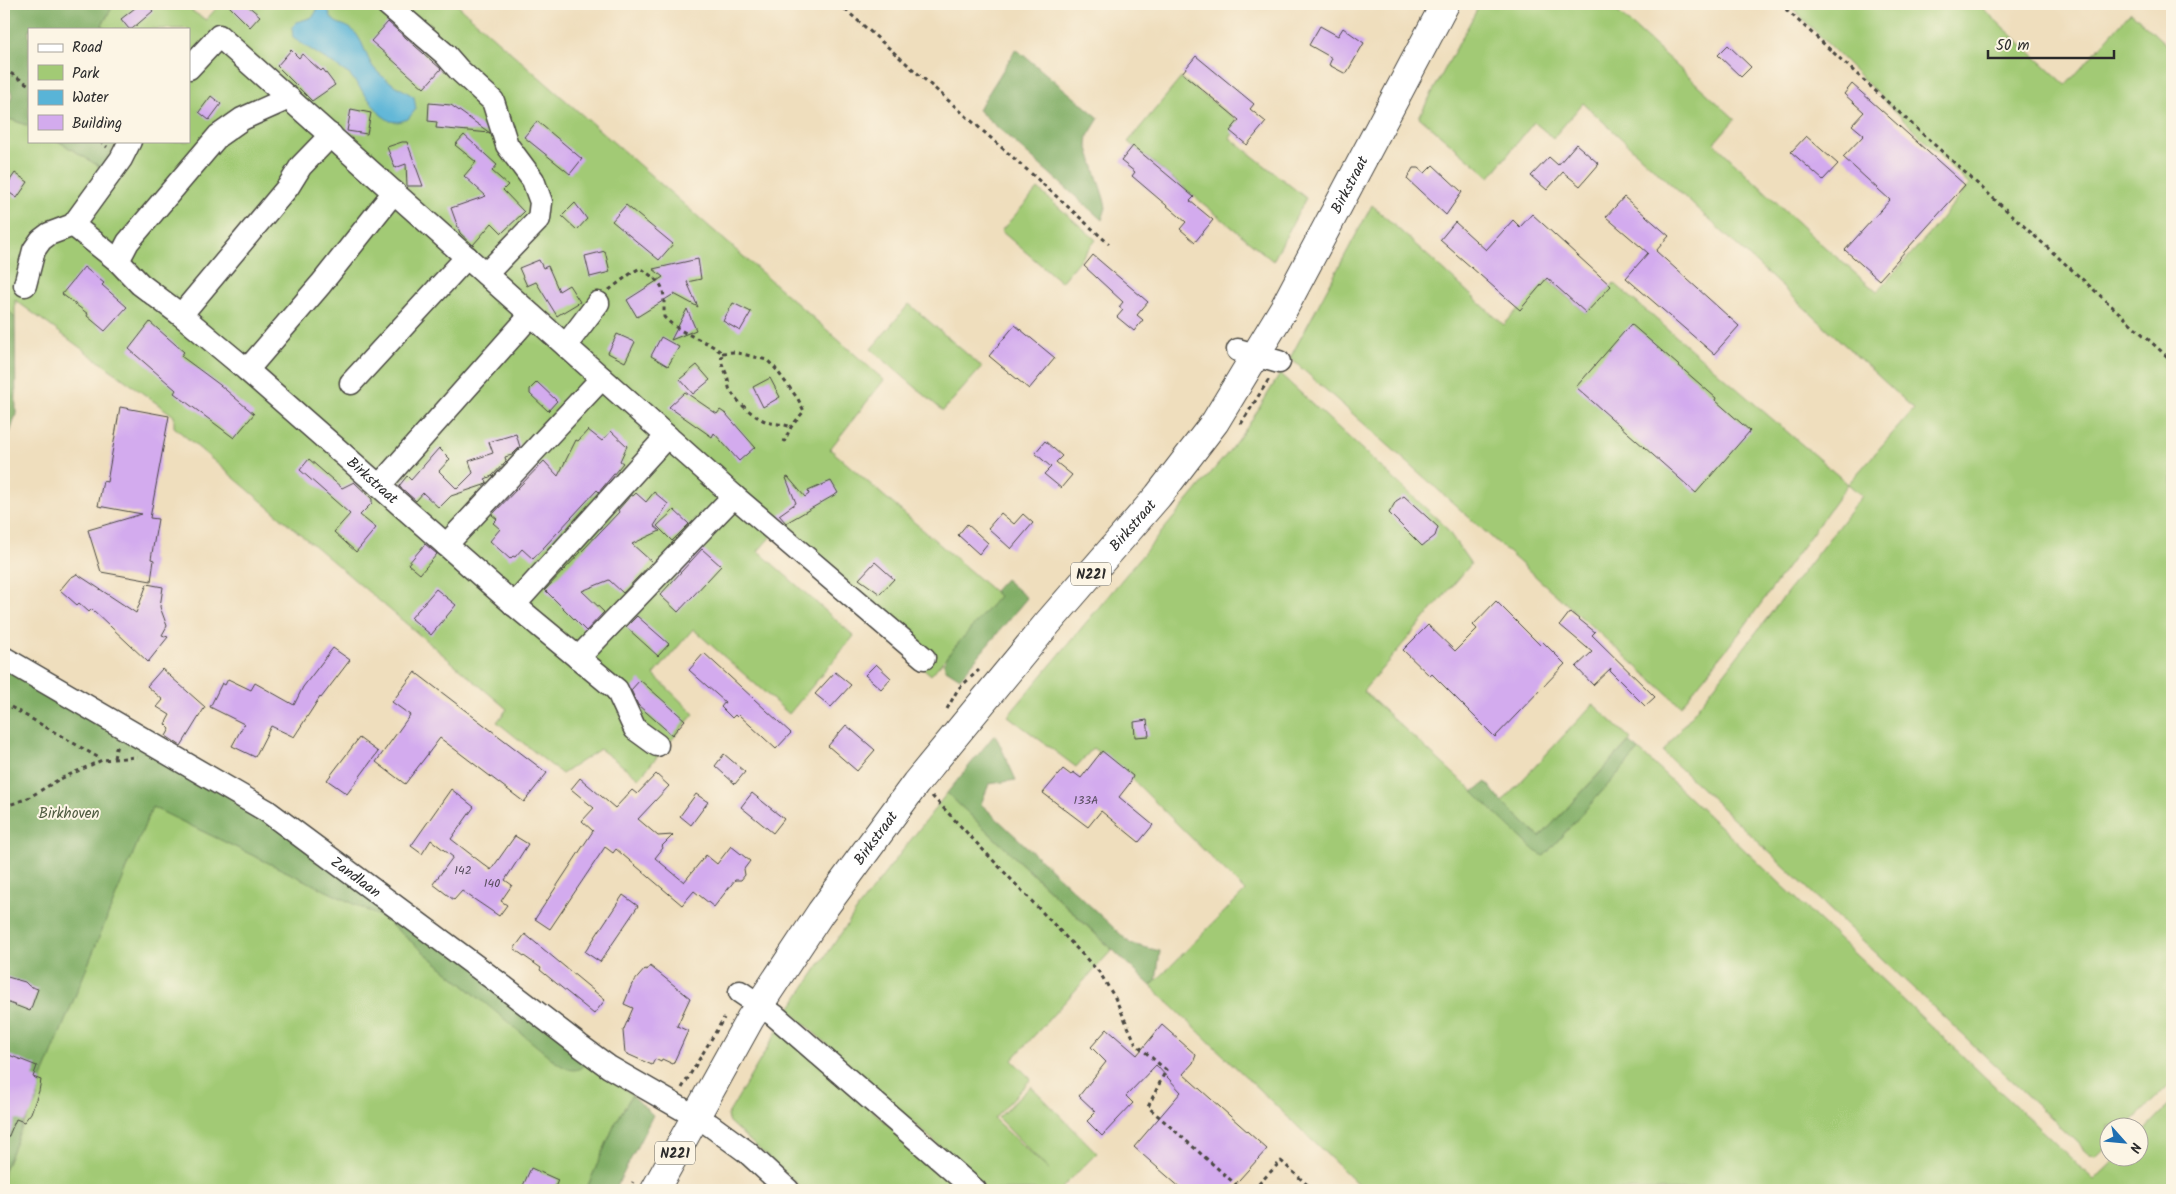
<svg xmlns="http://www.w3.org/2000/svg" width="2176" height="1194" font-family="Kalam,sans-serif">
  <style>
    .green { fill: #a2ca75; stroke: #667a50 }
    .forest { fill: #81ae66; stroke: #566c48 }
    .water { fill: #59b4d7; stroke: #427081 }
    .building { fill: #d3abee }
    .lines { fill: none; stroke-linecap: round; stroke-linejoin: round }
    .minor-casing { stroke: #484641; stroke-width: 25 }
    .major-casing { stroke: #484641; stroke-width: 30 }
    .path { stroke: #484641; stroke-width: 3; stroke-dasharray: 4 4; stroke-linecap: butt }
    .minor { stroke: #fff; stroke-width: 22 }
    .major { stroke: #fff; stroke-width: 28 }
    .labels { text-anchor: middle; stroke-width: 4; stroke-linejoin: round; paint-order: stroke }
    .number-label { font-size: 12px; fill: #554b5c }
    .shield { fill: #fcf5e5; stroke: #6a6863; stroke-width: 1 }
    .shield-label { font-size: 14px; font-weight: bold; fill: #2b2b2b }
    .street-label { font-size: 15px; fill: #2b2b2b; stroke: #fcf5e5 }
    .park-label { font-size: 15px; fill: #4f5b41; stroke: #fcf5e5 }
  </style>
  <rect width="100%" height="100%" fill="#fcf5e5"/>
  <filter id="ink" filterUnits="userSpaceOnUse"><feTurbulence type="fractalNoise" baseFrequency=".02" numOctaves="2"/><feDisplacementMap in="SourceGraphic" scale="10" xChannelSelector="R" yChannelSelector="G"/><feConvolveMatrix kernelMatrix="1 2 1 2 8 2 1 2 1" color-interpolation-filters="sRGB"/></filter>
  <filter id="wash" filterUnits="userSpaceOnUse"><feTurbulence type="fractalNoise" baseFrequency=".0096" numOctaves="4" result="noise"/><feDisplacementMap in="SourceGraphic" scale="20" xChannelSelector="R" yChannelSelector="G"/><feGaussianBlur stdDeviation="1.12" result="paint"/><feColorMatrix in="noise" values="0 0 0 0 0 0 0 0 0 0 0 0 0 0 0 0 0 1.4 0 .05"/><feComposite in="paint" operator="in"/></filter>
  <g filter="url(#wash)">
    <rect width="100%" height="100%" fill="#efdebd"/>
    <!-- green -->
    <g class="green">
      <polygon points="114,4 181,4 206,20 220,4 456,4 884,380 830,449 999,596 931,675 773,534 758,551 854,636 789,714 693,629 654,675 694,714 639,778 600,749 562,774 497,722 507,709 174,427 174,416 15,300 15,318 4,306 4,117 29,126 29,141 58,141 102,168 116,141 189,141 189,29 104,29 102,26"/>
      <polygon points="1480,4 1609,4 1735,119 1714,143 1812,236 1877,292 1928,235 1969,185 1788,4 1978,4 2066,85 2131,12 2172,50 2172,1082 2127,1126 2108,1126 2108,1145 2096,1157 2089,1154 1663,752 1862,496 1848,484 1741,631 1681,706 1290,358 1372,205 1504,325 1545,278 1586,313 1614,283 1848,484 1914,409 1583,103 1553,138 1534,122 1490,177 1419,117"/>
      <polygon points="1181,78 1241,123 1230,138 1306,198 1273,261 1128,142"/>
      <polygon points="1038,189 1096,240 1061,282 1001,231"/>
      <polygon points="909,304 982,367 943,411 871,349"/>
      <polygon points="1280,374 1444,525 1471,564 1363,691 1544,856 1639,750 2094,1180 2118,1157 2138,1156 2139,1136 2172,1102 2172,1190 1364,1190 1151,986 1245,891 1128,775 1093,748 1076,767 1008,716 1226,455 1248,426"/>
      <polygon points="1593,704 1631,739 1540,837 1502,802"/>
      <polygon points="947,793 1112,950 1012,1060 1031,1079 994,1119 1049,1170 998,1118 1031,1086 1097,1153 1060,1190 988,1190 789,1010 859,907"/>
      <path d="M152,807L383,918L480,999L588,1058L632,1095L615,1124L586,1190H4C4,1184 3,1177 4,1171C11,1138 36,1113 41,1080Z"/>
      <polygon points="779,1028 962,1190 804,1190 729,1122 727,1116"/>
    </g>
    <!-- forest -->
    <g class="forest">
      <polygon points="4,4 114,4 102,25 104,29 29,29 29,126 4,117 12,96 11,91 4,87"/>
      <polygon points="1016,49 1099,118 1088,136 1087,145 1105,202 1106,208 1102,220 978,110"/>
      <polygon points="58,141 116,141 102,168"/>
      <polygon points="4,306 15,318 16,414 10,433 4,443"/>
      <polygon points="1005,579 1027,598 960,678 946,669 944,664 947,656 999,596 994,591"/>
      <path d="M4,666L313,835L588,1058C580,1074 571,1072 557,1063L383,918L152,807L41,1080L36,1102L24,1122L4,1171Z"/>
      <polygon points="995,734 1016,780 989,784 981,804 1131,944 1160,951 1156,981 1151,986 947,793"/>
      <polygon points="1629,742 1639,750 1544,856 1535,851 1473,792 1486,782 1502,802 1540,837"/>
      <polygon points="632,1095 653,1115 615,1190 586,1190 615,1124"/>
    </g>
    <!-- water -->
    <path class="water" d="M314,4H327C332,32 344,18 357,35C364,44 366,57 373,67C382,79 401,88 414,97L416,109L408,119L398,122L390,121L381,115L350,75L293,38L292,28L297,22L313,17L317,10Z"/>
    <g id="blocks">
      <!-- building -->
      <g class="building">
        <polygon points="140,4 147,4 153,11 132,29 129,29 121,19"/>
        <polygon points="227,4 246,4 260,16 250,27"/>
        <polygon points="388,22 441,69 424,88 371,41"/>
        <polygon points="1320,26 1338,36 1343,28 1364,43 1346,74 1329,65 1332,58 1309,45"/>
        <polygon points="1728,45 1751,67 1741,77 1718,55"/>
        <polygon points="291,50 299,58 302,54 321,71 323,69 335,85 312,101 277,66"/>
        <polygon points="1196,56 1254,104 1250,109 1266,122 1247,145 1230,131 1239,120 1182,73"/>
        <polygon points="1852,84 1965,185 1879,280 1845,250 1890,200 1843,157 1864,135 1852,125 1864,112 1844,94"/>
        <polygon points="211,96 221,104 209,120 199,112"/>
        <polygon points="429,103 451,105 490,133 436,128 437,122 428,121"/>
        <polygon points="351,109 371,113 367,134 347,131"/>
        <polygon points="537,121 582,159 570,174 524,137"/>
        <polygon points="464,135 497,165 492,171 508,185 503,190 524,212 502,233 492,223 473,245 460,233 451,208 486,196 464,176 476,162 455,145"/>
        <polygon points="1806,136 1838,164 1823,180 1791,152"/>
        <polygon points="402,142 407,142 423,186 407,186 406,164 395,168 387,147"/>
        <polygon points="1576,144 1599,164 1580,186 1563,172 1547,190 1531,176 1549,157 1558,165"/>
        <polygon points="1133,146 1194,197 1190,201 1213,220 1195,242 1180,229 1186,222 1132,176 1135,172 1121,161"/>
        <polygon points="1433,165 1462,192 1446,215 1407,179 1413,168 1419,168 1425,173"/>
        <polygon points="15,173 28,182 17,198 4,189"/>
        <polygon points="1624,197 1669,236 1656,251 1739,326 1714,354 1626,278 1648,253 1606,217"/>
        <polygon points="575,203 587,219 577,230 562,216"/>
        <polygon points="626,205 673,244 659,260 612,221"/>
        <polygon points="1532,214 1611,286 1586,313 1547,278 1520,310 1440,240 1455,222 1486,250 1513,220 1520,227"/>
        <polygon points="605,251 610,272 590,277 585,256"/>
        <polygon points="1093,255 1148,302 1137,315 1143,320 1134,331 1117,317 1123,310 1119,307 1123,302 1084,266"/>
        <polygon points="698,259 701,279 687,282 698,307 674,294 637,317 627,300 663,277 653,269"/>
        <polygon points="539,260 543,268 548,266 559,291 569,285 580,302 560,314 557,316 536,282 527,286 519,268"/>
        <polygon points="84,267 104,283 102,285 127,307 105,331 87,316 88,314 62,294"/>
        <polygon points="733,303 751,312 740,331 723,321"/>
        <polygon points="687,309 696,330 671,340"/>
        <polygon points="150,322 184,352 181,356 220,385 254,414 234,438 174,393 176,390 129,349"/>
        <polygon points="1631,324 1716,398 1715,400 1750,431 1696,493 1576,387"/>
        <polygon points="1015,325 1055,358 1029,389 989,356"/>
        <polygon points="617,334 635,342 625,362 608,353"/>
        <polygon points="661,337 679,347 668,366 651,356"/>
        <polygon points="697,365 710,380 693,394 680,379"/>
        <polygon points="770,378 780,397 763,407 753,387"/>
        <polygon points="537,382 557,401 548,411 530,394 530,389"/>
        <polygon points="685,392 717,414 720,410 726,414 755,447 739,461 714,433 712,437 669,407"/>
        <polygon points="120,407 169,416 150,518 158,519 151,559 154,560 151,581 101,572 88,530 142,514 98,506 103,481 107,482"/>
        <polygon points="588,430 602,441 611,431 627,446 620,461 623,463 599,492 597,490 533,559 522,549 515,557 513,556 510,559 490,541 500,529 493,523 497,519 492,515 544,461 558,476 576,440 578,441"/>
        <polygon points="516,434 520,447 512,455 505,457 506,461 492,476 485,479 487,482 484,485 451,496 439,508 423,493 416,501 399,486 407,476 411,480 439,448 450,459 439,471 457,489 473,473 469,461 493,453 489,442"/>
        <polygon points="1045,441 1062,456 1056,462 1072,475 1061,488 1044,474 1051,467 1035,453"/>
        <polygon points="309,459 342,488 354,482 372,499 372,503 360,515 376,528 356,552 334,532 350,514 300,470"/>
        <polygon points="788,477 805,497 809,494 808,491 831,481 838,493 786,523 779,515 796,503 786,478"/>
        <polygon points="654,492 668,504 654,526 660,531 632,544 652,562 623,593 609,580 582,591 604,612 586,631 545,590 619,512 618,510 631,495 633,496 636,493 646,502"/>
        <polygon points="1404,496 1438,527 1435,536 1422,546 1389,513 1396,501"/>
        <polygon points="674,510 689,524 672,541 657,526"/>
        <polygon points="1001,513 1014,524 1023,514 1033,523 1011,549 988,528"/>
        <polygon points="967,524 988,543 979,554 958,535"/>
        <polygon points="425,544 437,554 420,574 408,564"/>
        <polygon points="702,549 721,566 678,612 660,595"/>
        <polygon points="875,562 894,579 880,594 859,579"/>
        <polygon points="77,574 136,613 147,584 163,587 160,607 167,626 162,635 168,637 148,662 92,609 89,612 79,603 77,605 60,590 70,578"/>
        <polygon points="436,589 456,605 431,635 411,618"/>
        <polygon points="1496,601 1540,645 1543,642 1565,664 1495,737 1432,674 1430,676 1403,650 1428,625 1455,651 1477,629 1473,625"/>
        <polygon points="1570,612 1595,632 1592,635 1655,697 1645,706 1610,671 1611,668 1593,685 1576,667 1592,652 1560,625"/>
        <polygon points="637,616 669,644 658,656 626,627"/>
        <polygon points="333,648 350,660 321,698 320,697 294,737 271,726 255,757 232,746 244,724 210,707 222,683 225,685 228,679 251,690 255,683 294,705 303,687"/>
        <polygon points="704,653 791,733 776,749 739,715 737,717 735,715 732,718 721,707 725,702 689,670"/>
        <polygon points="876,664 891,678 881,689 865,675"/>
        <polygon points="162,669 205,707 181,746 166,736 170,729 165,724 170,715 157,707 163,700 147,686"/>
        <polygon points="415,672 547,773 524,802 440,738 405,784 376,762 410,715 392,702"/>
        <polygon points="835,672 851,685 831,707 815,694"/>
        <polygon points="640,680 685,720 672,735 638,705 631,690"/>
        <polygon points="1147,720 1149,736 1135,737 1134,722"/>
        <polygon points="846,725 875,750 857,771 828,746"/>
        <polygon points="359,738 378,752 347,794 327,780"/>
        <polygon points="1102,751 1133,776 1130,783 1119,797 1153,825 1139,842 1101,811 1088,827 1043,793 1063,769 1071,775 1073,772 1081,778"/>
        <polygon points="724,754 745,772 735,784 715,766"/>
        <polygon points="656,774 669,786 638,819 658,836 673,835 662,846 663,848 655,858 684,882 706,855 717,864 731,846 750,861 744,869 745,875 741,880 735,880 714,907 694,891 682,905 616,849 613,853 605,847 550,929 535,919 593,831 582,821 594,808 571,789 580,778 615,808 632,790 637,794"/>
        <polygon points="451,789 474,807 451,839 491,870 515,836 528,844 505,880 512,885 501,901 507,905 499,916 462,891 454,900 433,884 453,857 431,840 422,854 411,846"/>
        <polygon points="752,793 784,819 773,833 741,807"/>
        <polygon points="696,794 708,802 691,825 680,816"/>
        <polygon points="623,895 638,906 600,962 585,952"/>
        <polygon points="525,934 605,1000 594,1014 540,970 541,968 514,949"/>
        <polygon points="650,966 690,998 677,1026 688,1031 673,1064 662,1059 661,1062 655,1059 652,1065 625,1053 623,1031 633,1008 624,1004 632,984 645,969 647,970"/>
        <polygon points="4,976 25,982 29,986 38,989 30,1011 4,1001"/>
        <polygon points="1162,1025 1196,1055 1193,1063 1183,1074 1267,1149 1230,1190 1183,1190 1134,1147 1181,1092 1156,1065 1126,1096 1133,1103 1102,1136 1087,1121 1096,1112 1079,1096 1106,1062 1091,1047 1107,1029 1137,1055"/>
        <polygon points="4,1053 37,1066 33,1077 41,1080 39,1091 31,1113 24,1122 16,1119 4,1147"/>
        <polygon points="531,1168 558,1180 554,1190 521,1190"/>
      </g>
    </g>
  </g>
  <g filter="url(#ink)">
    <use href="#blocks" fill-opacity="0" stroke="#484641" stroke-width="1"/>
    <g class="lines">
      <!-- minor casing -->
      <g class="minor-casing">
        <g id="minor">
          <polyline points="387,4 445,54 459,70 493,101 507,145 533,180 541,202 539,219 486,274"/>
          <polyline points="189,68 219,36 734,496 924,658"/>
          <path id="s1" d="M73,225L118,261L140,284L181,315L247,370L518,608L617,690L635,729L657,745"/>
          <polyline points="118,261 128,242 218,136 242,119 289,98"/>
          <polyline points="25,285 34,250 41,240 49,234 73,225 121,159 130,141"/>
          <polyline points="181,315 288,187 301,166 331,135"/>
          <polyline points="566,345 598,303"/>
          <polyline points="1238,350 1279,362"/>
          <polyline points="247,370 321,284 394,192"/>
          <polyline points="351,383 467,257"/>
          <polyline points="379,486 531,315"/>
          <polyline points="446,545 602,378"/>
          <polyline points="514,605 667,436"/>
          <path id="s2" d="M4,658L267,811L496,981L579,1045L609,1067L710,1125L747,1152L788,1190"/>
          <polyline points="578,658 734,496"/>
          <polyline points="740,992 774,1015 975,1190"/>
        </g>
      </g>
      <!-- major casing -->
      <g class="major-casing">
        <g id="major">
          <path id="s3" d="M655,1190L750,1019L821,912L916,783L1047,624L1158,496L1215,422L1284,308L1445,4"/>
        </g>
      </g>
      <!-- path -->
      <g class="path">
        <polyline points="839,4 1034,176 1109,244"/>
        <polyline points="1780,4 2172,361"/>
        <polyline points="4,69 29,85"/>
        <polyline points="100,141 107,147"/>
        <path d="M609,290L630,274L640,268C666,286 664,285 664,317C683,337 703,337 722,353C720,367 725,367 728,379C729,383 728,387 730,390C737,402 753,416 765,421C774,425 782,423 791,427"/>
        <polyline points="722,353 734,352 767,360 775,368 798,399 804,411 791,427 784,442"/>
        <polyline points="1241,424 1269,379"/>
        <polyline points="4,703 101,759"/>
        <polyline points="947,709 958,689 979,670"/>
        <polyline points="114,758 117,744"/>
        <polyline points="932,796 1100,973 1115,998 1136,1044 1166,1070 1148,1107 1242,1190"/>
        <polyline points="4,807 28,798 58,780 102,760 137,757"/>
        <polyline points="682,1088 724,1018"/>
        <polyline points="629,1190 633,1182"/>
        <polyline points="1253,1190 1281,1161 1313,1190"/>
      </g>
      <!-- minor -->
      <use href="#minor" class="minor"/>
      <!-- major -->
      <use href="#major" class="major"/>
    </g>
  </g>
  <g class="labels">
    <!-- number labels -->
    <g class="number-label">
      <text x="1086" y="804">133A</text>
      <text x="463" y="874">142</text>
      <text x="492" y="887">140</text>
    </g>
    <!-- shield labels -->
    <g class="shield">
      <rect x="1071" y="562.5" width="40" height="23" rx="4"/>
      <rect x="655" y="1141.5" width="40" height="23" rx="4"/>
    </g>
    <g class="shield-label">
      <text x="1091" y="579">N221</text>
      <text x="675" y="1158">N221</text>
    </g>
    <!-- street labels -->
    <g class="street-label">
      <text dy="5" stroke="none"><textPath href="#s3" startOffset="1226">Birkstraat</textPath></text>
      <text dy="5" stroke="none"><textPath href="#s1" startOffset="394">Birkstraat</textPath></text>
      <text dy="5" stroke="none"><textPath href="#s3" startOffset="821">Birkstraat</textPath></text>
      <text dy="5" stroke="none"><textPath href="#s3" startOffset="416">Birkstraat</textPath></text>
      <text dy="5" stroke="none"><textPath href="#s2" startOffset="415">Zandlaan</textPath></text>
    </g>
    <!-- park labels -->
    <g class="park-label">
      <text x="69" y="818">Birkhoven</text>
    </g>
  </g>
  <!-- margin -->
  <rect width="2176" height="1194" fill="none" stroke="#fcf5e5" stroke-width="20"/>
  <!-- legend -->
  <rect x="28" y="28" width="162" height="115" fill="#fcf5e5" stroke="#a8a49b"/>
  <rect x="38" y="44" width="25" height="8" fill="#ffffff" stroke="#a8a49b"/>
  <text x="72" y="52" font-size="15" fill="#2b2b2b">Road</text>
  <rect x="38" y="65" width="25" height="15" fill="#a2ca75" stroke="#a8a49b"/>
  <text x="72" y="78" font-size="15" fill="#2b2b2b">Park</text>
  <rect x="38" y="90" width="25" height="15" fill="#59b4d7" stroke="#a8a49b"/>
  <text x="72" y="102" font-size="15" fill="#2b2b2b">Water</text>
  <rect x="38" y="115" width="25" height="15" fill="#d3abee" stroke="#a8a49b"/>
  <text x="72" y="128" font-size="15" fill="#2b2b2b">Building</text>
  <!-- north arrow -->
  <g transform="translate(2124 1142) rotate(117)"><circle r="24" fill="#fcf5e5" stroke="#a8a49b"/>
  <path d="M0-4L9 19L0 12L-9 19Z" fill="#1f6fb2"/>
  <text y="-8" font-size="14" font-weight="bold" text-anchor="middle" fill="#2b2b2b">N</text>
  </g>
  <!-- scale -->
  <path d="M1988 50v8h126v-8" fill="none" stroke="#2b2b2b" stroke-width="2.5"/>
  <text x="1996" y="50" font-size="15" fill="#2b2b2b" stroke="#fcf5e5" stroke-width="4" paint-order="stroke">50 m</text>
</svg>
